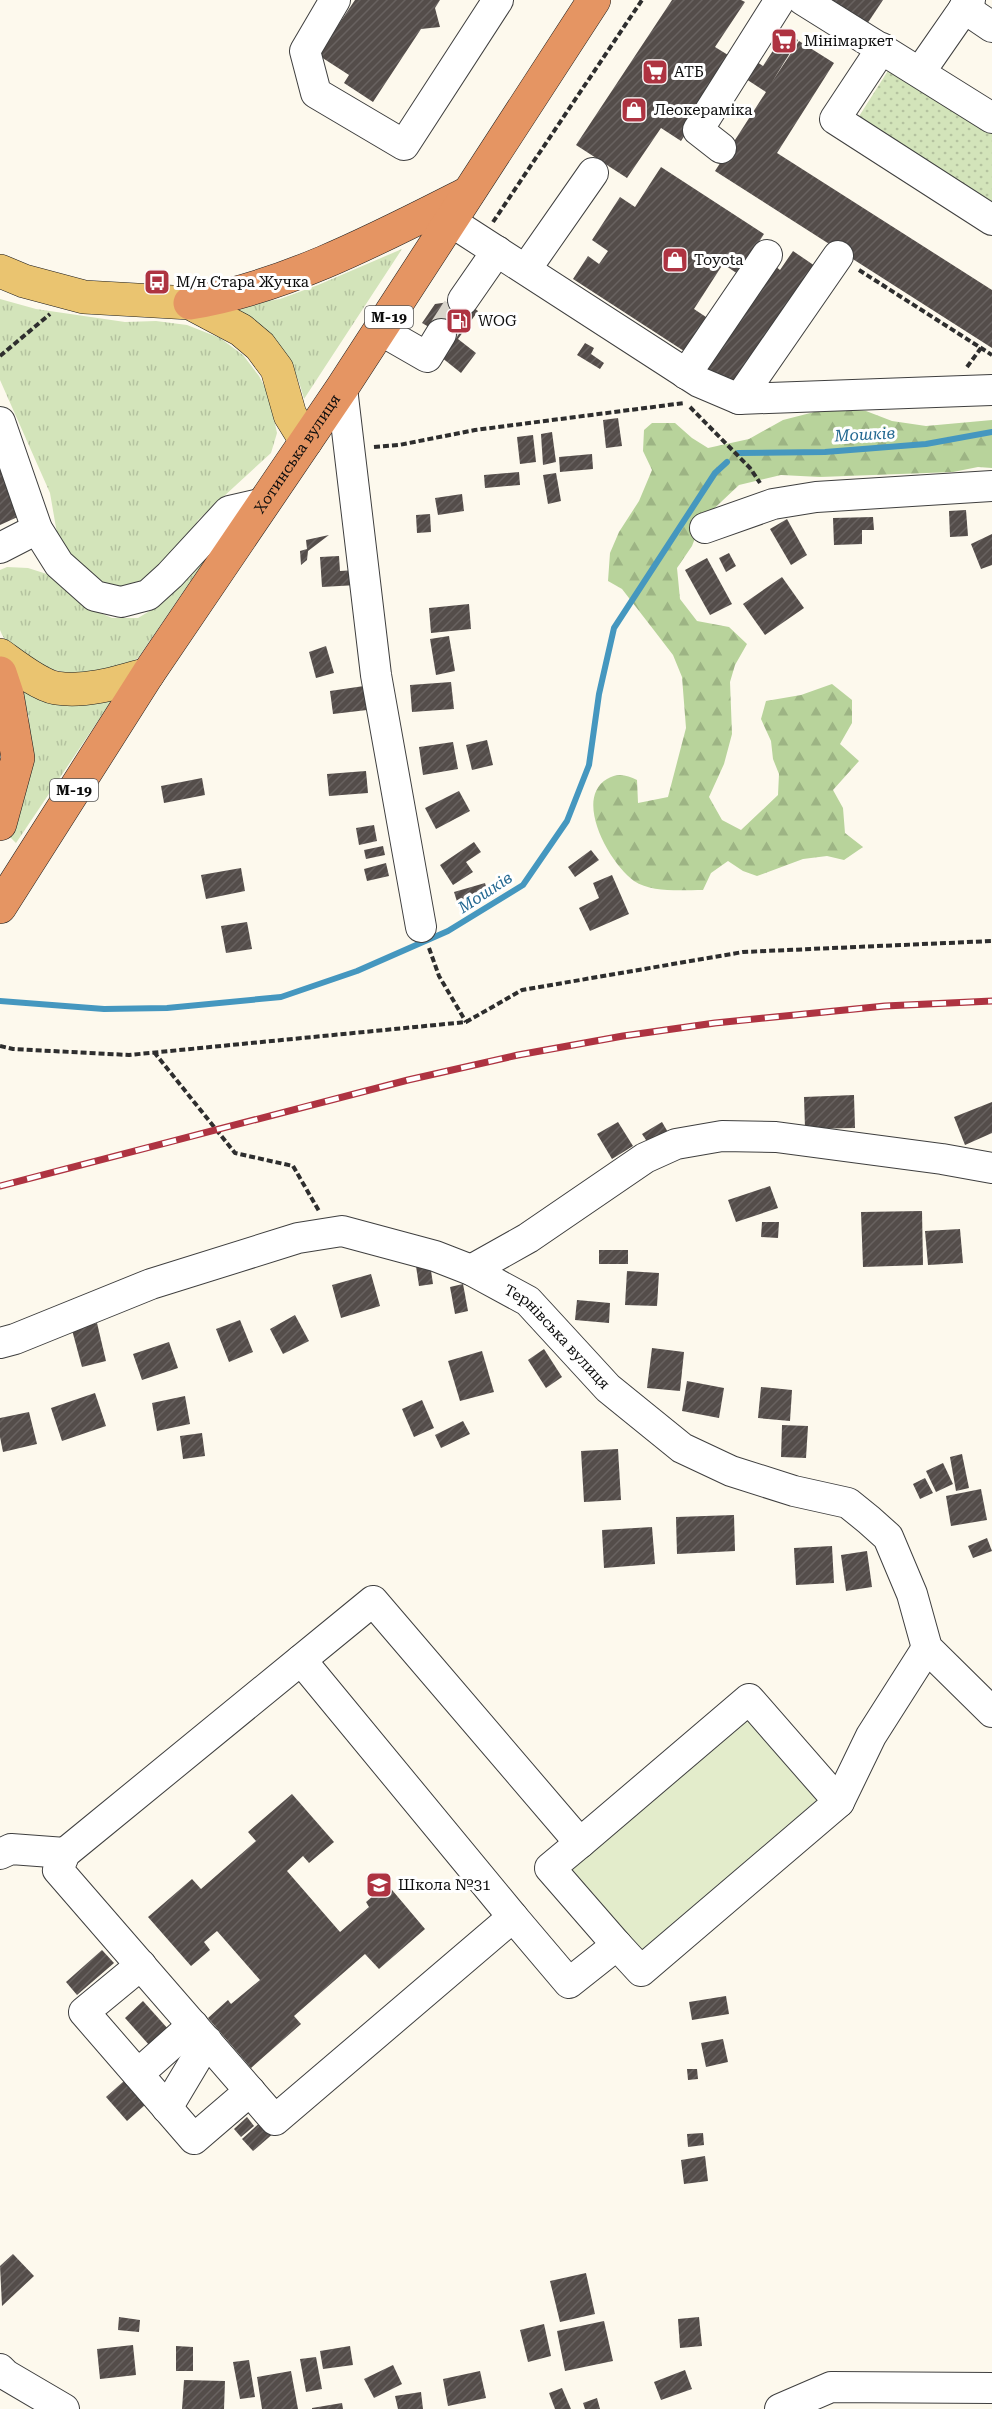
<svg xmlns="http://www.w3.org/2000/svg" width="992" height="2409" font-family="'Roboto Serif',serif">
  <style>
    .grass { fill: url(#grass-tufts) }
    .forest { fill: url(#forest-firs) }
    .park { fill: url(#park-dots) }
    .pitch { fill: #e3eccb }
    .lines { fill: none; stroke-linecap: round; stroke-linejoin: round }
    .stream { stroke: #4597bf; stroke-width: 6 }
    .building { fill: url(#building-hatch) }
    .minor-tunnel { stroke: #d9d5cb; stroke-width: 30; stroke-dasharray: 30 15; stroke-linecap: butt }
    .minor-casing { stroke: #3f3f3f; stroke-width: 32 }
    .major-casing { stroke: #1d1d1d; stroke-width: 34 }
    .highway-casing { stroke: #1d1d1d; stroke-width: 34 }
    .path { stroke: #2e2e2e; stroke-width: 4; stroke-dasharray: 6 3; stroke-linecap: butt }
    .minor { stroke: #fff; stroke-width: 30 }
    .major { stroke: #eac470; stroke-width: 33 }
    .highway { stroke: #e59563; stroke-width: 33 }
    .rail-casing { stroke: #ae3341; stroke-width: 7 }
    .rail { stroke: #fff; stroke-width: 4.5; stroke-dasharray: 14; stroke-linecap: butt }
    .labels { text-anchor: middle; stroke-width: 6; stroke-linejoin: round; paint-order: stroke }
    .shield { fill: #fff; stroke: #555; stroke-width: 1.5 }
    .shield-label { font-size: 14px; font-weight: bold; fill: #0c0c0c }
    .poi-label { font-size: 15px; fill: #0c0c0c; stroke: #fff; text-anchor: start }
    .street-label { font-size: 15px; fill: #0c0c0c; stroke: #fff }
    .water-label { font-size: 16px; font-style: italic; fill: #236891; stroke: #fff }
  </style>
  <defs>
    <pattern id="grass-tufts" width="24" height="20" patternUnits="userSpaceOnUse" patternTransform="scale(1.5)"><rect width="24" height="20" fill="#d3e4ba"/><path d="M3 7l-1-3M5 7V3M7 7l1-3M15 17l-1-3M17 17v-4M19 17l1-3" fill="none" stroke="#b4c29f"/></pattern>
    <pattern id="forest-firs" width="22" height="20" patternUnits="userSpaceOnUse" patternTransform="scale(1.5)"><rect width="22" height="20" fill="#b8d39b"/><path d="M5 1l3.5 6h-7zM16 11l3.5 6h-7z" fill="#9db484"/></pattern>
    <pattern id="park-dots" width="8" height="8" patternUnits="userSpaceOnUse" patternTransform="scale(1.5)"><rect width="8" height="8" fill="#d3e4ba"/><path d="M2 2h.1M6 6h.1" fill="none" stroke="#b4c29f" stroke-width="1.8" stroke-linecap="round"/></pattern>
    <pattern id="building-hatch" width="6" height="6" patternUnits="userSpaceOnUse" patternTransform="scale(1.5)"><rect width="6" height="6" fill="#544d4a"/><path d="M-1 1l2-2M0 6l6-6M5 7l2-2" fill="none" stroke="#686260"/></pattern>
  </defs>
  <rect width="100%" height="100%" fill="#fdf9ed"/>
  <!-- grass -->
  <g class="grass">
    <path d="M402,249L304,399C293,350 266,338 229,308L280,299L318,285Z"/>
    <polygon points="0,299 36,309 125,322 156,321 187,325 220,338 243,355 259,376 269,395 277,433 271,453 198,520 186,545 156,580 122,589 103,582 59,545 50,493 0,380"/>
    <path d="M210,538L218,541L138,658C122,667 104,676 86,675C58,674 10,659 0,630C0,619 0,584 0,570L7,567L28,568L50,575L82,605L112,618H138L158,606Z"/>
    <polygon points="17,683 116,694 16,843 7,834 25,760 29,717"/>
  </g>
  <!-- forest -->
  <path class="forest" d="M830,408L866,411L892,421L926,426L992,420V468L978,467L953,472L820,477L781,475L739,485L702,520L692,546L677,568L680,599L697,621L729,627L747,644L735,665L730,682L732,734L724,764L709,797L722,820L741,830L778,795L779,774L773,759L771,741L761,719L766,701L801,695L832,684L852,700V723L840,744L859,761L833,790L843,808L845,833L863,847L844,860L827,856L803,859L757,876L743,871L728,861L711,873L703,890C682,890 652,893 634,881C610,864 573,799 607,779C618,772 627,775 637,780L638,803L668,797L686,728L682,677L673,655L653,629L622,589L608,581L610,553L619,532L639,501L652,470L643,451L644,430L652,423H675L692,438L708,448L749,439L783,420Z"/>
  <!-- park -->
  <polygon class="park" points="891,66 992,132 992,209 856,121"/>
  <!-- pitch -->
  <polygon class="pitch" points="744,1716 817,1800 640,1954 567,1870"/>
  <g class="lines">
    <!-- stream -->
    <g class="stream">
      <polyline points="738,453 825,452 926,444 992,432"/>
      <polyline points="0,1001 104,1009 167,1008 281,997 357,971 448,931 523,885 567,821 589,765 599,694 614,628 715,473 727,462"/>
    </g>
  </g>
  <!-- building -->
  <g class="building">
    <polygon points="355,0 440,0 435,8 440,27 421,29 373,102 344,83 349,75 318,55"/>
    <polygon points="672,0 741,0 745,2 715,47 728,55 729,67 681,141 661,128 627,178 576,145"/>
    <polygon points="829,0 883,0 865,27"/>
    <polygon points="785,32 798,40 772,82 799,41 834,63 777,153 992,290 992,348 715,171 766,92 746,79 757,62 763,66"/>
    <polygon points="661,167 764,234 738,274 723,264 694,309 709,319 687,353 573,279 588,256 599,264 608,251 592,240 620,197 635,207"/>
    <polygon points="793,251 815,266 737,389 705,369 775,266 780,270"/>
    <polygon points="463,300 478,311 458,339 476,353 461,373 441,357 453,341 422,323 435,304"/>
    <polygon points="585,343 594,348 591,354 604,363 600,369 577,355"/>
    <polygon points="618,418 622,446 606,448 603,420"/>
    <polygon points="552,432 556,462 543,465 541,434"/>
    <polygon points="533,435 536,462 520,464 517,437"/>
    <polygon points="592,454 593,469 560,472 559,457"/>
    <polygon points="0,468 22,515 0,525"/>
    <polygon points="519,472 520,485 485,488 484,475"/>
    <polygon points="556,473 561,501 548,504 543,475"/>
    <polygon points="462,494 464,511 438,515 435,498"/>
    <polygon points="966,510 968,536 950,537 949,511"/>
    <polygon points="430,514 431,532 417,533 416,515"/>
    <polygon points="873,517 874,530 862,530 862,544 834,545 833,518"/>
    <polygon points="787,519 807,555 791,565 770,529"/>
    <polygon points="992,534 992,565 981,569 971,544"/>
    <polygon points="329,535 308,551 307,560 301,565 300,551 307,549 306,540"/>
    <polygon points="729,553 736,566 726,572 719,558"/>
    <polygon points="339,556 340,571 356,570 357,585 322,587 320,557"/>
    <polygon points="707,558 732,604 710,615 685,570"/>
    <polygon points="782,577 804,608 765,635 743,604"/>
    <polygon points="469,604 471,629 431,633 429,608"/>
    <polygon points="449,636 455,671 436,675 430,639"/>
    <polygon points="326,646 334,673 316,678 309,652"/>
    <polygon points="451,682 454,709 412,712 410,685"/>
    <polygon points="364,686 367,710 333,714 330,691"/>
    <polygon points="487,740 493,765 472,770 466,745"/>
    <polygon points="453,742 458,769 423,775 419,747"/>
    <polygon points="366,771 368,793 329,796 327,774"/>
    <polygon points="202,778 205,795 164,803 161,786"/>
    <polygon points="459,791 470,811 436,829 425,808"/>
    <polygon points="374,825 377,841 359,845 356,828"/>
    <polygon points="474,842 481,852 466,862 473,872 453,885 440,865"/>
    <polygon points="383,846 385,855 366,859 364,850"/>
    <polygon points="591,850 599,860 575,877 568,867"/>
    <polygon points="386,863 389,876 367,881 364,869"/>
    <polygon points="241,868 245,891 206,899 201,875"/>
    <polygon points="612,875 629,914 590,931 579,908 599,898 593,883"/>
    <polygon points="485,883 489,898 459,908 454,892"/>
    <polygon points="247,922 252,949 226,953 221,926"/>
    <polygon points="854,1095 855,1128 805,1129 804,1097"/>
    <polygon points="992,1102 992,1133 965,1145 954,1117"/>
    <polygon points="618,1122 633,1146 612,1159 597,1134"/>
    <polygon points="662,1122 669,1134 650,1146 642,1134"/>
    <polygon points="770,1186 778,1208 736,1222 728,1200"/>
    <polygon points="922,1211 923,1265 863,1267 861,1212"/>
    <polygon points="762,1222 779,1222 778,1238 761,1237"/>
    <polygon points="960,1229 963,1263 928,1265 925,1231"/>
    <rect x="599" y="1250" width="29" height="14"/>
    <polygon points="430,1264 433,1284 419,1286 416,1266"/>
    <polygon points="627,1271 659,1273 657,1306 625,1305"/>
    <polygon points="371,1274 380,1306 341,1318 332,1285"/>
    <polygon points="463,1284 468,1311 455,1314 450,1287"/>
    <polygon points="577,1300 610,1303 609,1323 575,1320"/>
    <polygon points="295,1315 309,1341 283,1354 270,1329"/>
    <polygon points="240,1320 253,1352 229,1362 216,1329"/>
    <polygon points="97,1323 106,1361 82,1367 72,1330"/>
    <polygon points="169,1342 178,1368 142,1380 133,1354"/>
    <polygon points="652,1348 684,1352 680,1391 647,1388"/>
    <polygon points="544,1349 562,1377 546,1388 528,1360"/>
    <polygon points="482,1351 494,1392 460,1401 448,1361"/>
    <polygon points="687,1381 724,1388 719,1418 682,1411"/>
    <polygon points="761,1387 792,1390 790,1421 758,1418"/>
    <polygon points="95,1393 106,1426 62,1441 51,1408"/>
    <polygon points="185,1396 190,1424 157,1431 152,1403"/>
    <polygon points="422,1400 434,1428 414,1437 402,1409"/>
    <polygon points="29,1412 37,1444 3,1452 0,1437 0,1418"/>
    <polygon points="463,1421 470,1434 441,1448 435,1435"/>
    <polygon points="782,1425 808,1426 806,1458 781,1457"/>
    <polygon points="202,1433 205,1456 183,1459 180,1436"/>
    <polygon points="618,1449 621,1500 584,1502 581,1451"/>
    <polygon points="962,1454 969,1488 956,1491 950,1457"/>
    <polygon points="943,1463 953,1484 936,1492 926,1471"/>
    <polygon points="925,1478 933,1493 920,1499 913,1484"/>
    <polygon points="981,1489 987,1520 951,1526 946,1496"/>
    <polygon points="734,1515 735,1551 677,1554 676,1517"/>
    <polygon points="652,1527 655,1564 604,1568 602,1530"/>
    <polygon points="987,1538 992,1551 973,1558 968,1546"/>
    <polygon points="832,1546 834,1583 796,1585 794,1548"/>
    <polygon points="867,1551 872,1587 846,1591 841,1555"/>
    <polygon points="292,1794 334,1842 309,1863 303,1856 287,1871 340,1932 369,1907 366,1902 387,1884 425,1929 379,1969 365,1954 294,2016 301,2024 251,2068 208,2018 228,2000 231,2004 260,1980 217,1931 204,1942 210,1950 191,1966 148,1917 192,1879 201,1889 256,1841 248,1832"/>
    <polygon points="102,1950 114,1963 77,1995 66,1982"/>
    <polygon points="726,1996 729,2014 692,2020 689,2002"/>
    <polygon points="143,2001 169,2030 150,2046 125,2018"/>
    <polygon points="723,2039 728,2062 706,2067 701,2043"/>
    <polygon points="687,2069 697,2069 698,2079 688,2080"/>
    <polygon points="124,2081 145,2105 127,2121 106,2097"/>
    <polygon points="247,2117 254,2126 241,2137 234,2129"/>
    <polygon points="264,2119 275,2132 253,2151 242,2139"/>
    <polygon points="703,2133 704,2145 688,2147 687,2134"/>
    <polygon points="705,2156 708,2181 684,2184 681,2160"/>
    <polygon points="13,2254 34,2276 2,2306 0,2266"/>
    <polygon points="586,2273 595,2314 560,2322 550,2281"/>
    <polygon points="119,2317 140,2320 139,2332 118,2330"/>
    <polygon points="699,2317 702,2346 680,2348 678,2319"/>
    <polygon points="604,2321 613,2361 565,2371 557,2331"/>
    <polygon points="544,2324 551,2356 528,2362 520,2330"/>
    <polygon points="133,2345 136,2375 100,2379 97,2349"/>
    <polygon points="176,2346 193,2347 193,2371 176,2371"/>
    <polygon points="350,2346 353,2365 323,2369 320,2351"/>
    <polygon points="316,2357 322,2389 306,2392 300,2359"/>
    <polygon points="249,2360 255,2397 240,2399 233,2362"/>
    <polygon points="393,2365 402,2384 374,2398 364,2379"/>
    <polygon points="685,2370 692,2389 661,2400 654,2382"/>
    <polygon points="291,2371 298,2409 262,2409 257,2377"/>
    <polygon points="480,2371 486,2398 448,2406 443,2379"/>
    <polygon points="184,2380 225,2381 224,2409 182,2409"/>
    <polygon points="562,2388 571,2409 555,2409 549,2393"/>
    <polygon points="421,2392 423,2409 398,2409 395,2396"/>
    <polygon points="597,2398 600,2409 585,2409 583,2403"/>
    <polygon points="342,2403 343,2409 312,2409 312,2408"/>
  </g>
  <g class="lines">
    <!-- minor-tunnel -->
    <polyline class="minor-tunnel" points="441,334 463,300"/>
    <!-- minor casing -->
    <g class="minor-casing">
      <g id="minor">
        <polyline points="335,0 305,51 316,93 404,145 498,0"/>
        <polyline points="803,0 992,118"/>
        <polyline points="964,8 992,27"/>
        <polyline points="882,48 835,119 992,220"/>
        <polyline points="920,72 970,0"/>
        <polyline points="721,148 698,130 780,0"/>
        <polyline points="450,221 699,382 739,399 992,390"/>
        <polyline points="526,269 593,173"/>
        <polyline points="463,300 497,251"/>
        <polyline points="380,330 427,357 441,334"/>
        <polyline points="686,374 767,255"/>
        <polyline points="342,388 376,675 421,927"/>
        <polyline points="739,399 838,256"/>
        <polyline points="0,422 37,529 59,564 95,596 121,602 148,595 170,575 229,511 264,503"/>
        <polyline points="705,528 773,504 816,497 992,486"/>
        <polyline points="0,548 37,529"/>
        <polyline points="471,1270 528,1238 645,1158 676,1144 722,1136 776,1137 942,1159 992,1168"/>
        <path id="s1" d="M0,1343L15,1339L151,1284L298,1238L342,1231L435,1256L471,1270L528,1301L608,1388L682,1448L731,1471L794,1491L848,1503L869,1520L888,1537L912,1594L927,1648L992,1712"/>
        <polygon points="373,1601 580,1843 749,1699 839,1802 641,1971 617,1945 569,1983 513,1917 275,2120 58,1870 65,1853"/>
        <polyline points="301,1660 513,1917"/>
        <polyline points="839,1802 871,1736 927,1648"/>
        <polyline points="580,1843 550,1868 617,1945"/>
        <polyline points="0,1854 11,1849 65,1853"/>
        <polyline points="141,1965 84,2012 194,2139 250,2091"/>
        <polyline points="138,2074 193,2025"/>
        <polyline points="167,2108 207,2041"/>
        <polyline points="0,2369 6,2375 64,2409"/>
        <polyline points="780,2409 831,2387 992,2388"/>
      </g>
    </g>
    <!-- major casing -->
    <g class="major-casing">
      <g id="major">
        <polyline points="0,271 24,281 84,297 190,303 241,330 260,346 277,369 290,415 306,441"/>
        <path d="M0,655C14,665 39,685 56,688C86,693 120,682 148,674"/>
      </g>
    </g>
    <!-- highway casing -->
    <g class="highway-casing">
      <g id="highway">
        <path d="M190,303C285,288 383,236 468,193"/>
        <polyline points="0,673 7,694 18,758 0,824"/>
        <path id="s2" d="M0,907L148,674L342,388L594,0"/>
      </g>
    </g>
    <!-- path -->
    <g class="path">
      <polyline points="493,222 642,0"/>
      <polyline points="859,270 992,355"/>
      <polyline points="0,356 50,314"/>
      <polyline points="967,367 981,348"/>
      <polyline points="690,407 750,468 760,483"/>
      <polyline points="374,447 399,445 475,430 684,403"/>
      <polyline points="429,948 439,976 466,1022"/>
      <polyline points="0,1046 13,1049 129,1055 466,1022 522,990 743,952 992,941"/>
      <polyline points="154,1052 235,1153 293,1166 319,1211"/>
    </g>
    <!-- minor -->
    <use href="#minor" class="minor"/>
    <!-- major -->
    <use href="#major" class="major"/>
    <!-- highway -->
    <use href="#highway" class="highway"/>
    <!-- rail casing -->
    <g class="rail-casing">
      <polyline id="rail" points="0,1186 408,1080 518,1055 623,1036 715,1023 885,1006 992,1001"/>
    </g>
    <!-- rail -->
    <use href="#rail" class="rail"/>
  </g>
  <!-- icons -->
  <defs>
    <g id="supermarket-square" transform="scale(1.35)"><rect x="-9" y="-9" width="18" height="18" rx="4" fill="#ae3341" stroke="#fff"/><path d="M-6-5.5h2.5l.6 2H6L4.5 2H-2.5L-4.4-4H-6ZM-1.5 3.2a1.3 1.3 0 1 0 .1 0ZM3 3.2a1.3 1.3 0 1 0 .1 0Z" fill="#fff"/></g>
    <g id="shop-square" transform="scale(1.35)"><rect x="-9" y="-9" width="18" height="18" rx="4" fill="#ae3341" stroke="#fff"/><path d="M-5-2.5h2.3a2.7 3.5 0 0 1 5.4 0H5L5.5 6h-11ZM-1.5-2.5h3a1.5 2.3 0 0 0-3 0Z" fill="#fff"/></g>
    <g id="bus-square" transform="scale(1.35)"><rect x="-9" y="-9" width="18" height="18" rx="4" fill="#ae3341" stroke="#fff"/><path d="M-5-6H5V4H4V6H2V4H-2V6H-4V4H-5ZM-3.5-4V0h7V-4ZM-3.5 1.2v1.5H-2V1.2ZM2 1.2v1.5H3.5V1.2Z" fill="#fff"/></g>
    <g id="fuel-square" transform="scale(1.35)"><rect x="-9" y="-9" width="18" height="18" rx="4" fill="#ae3341" stroke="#fff"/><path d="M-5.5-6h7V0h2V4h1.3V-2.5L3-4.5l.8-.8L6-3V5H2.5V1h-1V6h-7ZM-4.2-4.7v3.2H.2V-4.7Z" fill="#fff"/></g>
    <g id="school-square" transform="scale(1.35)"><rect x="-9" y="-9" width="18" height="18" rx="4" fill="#ae3341" stroke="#fff"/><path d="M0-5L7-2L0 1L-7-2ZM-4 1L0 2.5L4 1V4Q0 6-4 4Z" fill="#fff"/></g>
  </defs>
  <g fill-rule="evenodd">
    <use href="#supermarket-square" x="784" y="41"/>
    <use href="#supermarket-square" x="655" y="72"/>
    <use href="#shop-square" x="634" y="110"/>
    <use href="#shop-square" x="675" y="260"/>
    <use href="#bus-square" x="157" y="282"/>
    <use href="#fuel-square" x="459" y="321"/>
    <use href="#school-square" x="379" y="1885"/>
  </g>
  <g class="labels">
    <!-- shield labels -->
    <g class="shield">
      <rect x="365" y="306" width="48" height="22" rx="4.5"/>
      <rect x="50" y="779" width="48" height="22" rx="4.5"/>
    </g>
    <g class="shield-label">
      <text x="389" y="322">М-19</text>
      <text x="74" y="795">М-19</text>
    </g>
    <!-- poi labels -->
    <g class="poi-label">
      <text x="804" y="46">Мінімаркет</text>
      <text x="674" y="77">АТБ</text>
      <text x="654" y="115">Леокераміка</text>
      <text x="694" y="265">Toyota</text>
      <text x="176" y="287">М/н Стара Жучка</text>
      <text x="478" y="326">WOG</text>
      <text x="398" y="1890">Школа №31</text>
    </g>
    <!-- street labels -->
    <g class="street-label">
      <text dy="5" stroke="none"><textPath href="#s2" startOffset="542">Хотинська вулиця</textPath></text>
      <text dy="5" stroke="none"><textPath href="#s1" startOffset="606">Тернівська вулиця</textPath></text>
    </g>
    <!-- water labels -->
    <g class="water-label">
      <text transform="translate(865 434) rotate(-3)" y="6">Мошків</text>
      <text transform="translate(485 892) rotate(-33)" y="6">Мошків</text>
    </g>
  </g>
</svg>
